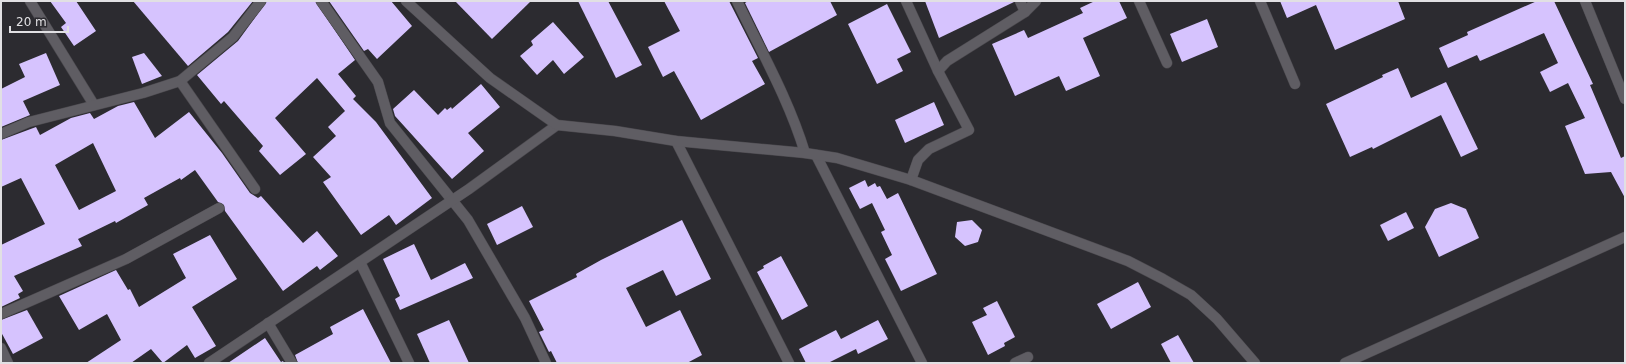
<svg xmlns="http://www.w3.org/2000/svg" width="1626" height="364" font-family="'DejaVu Sans',sans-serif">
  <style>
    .building { fill: #d6c3fe; fill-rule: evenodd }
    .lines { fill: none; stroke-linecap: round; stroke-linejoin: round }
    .minor-casing { stroke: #4a484d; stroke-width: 11 }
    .tertiary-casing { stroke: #4a484d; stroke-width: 11 }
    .minor { stroke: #5f5d63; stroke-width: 10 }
    .tertiary { stroke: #5f5d63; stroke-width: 10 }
  </style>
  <rect width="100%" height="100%" fill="#2c2b30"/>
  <!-- building -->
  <g class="building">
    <polygon points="50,1 76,1 96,31 74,46 61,27 66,23"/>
    <polygon points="133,1 253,1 228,32 188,66"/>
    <polygon points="267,1 315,1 355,60 338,74 356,96 353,99 376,122 432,198 396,225 389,215 361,235 323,182 331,177 313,157 336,136 328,127 345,111 317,78 275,118 306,154 280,175 259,151 263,146 224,101 221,104 197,75 238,41"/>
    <polygon points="329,1 391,1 412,26 377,59 368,49 364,51"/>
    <polygon points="455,1 531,1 492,39"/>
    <polygon points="578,1 608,1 642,65 616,78"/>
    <polygon points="664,1 729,1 758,58 752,61 765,84 701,120 674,71 663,77 648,47 680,31"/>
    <polygon points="748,1 830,1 837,15 769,52 745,3"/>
    <polygon points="925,1 1014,1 1014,2 939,38"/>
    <polygon points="1095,1 1119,1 1127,18 1083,38 1100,76 1066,91 1059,76 1015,96 992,44 1024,30 1028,38 1083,13 1080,8"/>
    <polygon points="1280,1 1398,1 1405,19 1335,50 1316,5 1287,18"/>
    <polygon points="1537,1 1554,1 1593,84 1590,85 1621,158 1625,156 1625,198 1611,172 1585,174 1565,126 1585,118 1568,83 1550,92 1540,72 1558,63 1544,33 1480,61 1477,55 1448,68 1439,48 1468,35 1467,32"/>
    <polygon points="887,4 911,52 897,59 903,71 877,84 848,24"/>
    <polygon points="1207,19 1218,47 1182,62 1170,34"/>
    <polygon points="553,22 584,57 564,74 553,60 537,75 520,56 533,45 531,41"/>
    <polygon points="46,53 60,85 23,101 30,115 1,127 1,89 25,77 19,64"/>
    <polygon points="144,53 162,76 142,84 132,57"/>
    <polygon points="1398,68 1411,98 1446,82 1478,149 1461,157 1441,115 1373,149 1372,147 1350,157 1326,104 1383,77 1382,75"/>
    <polygon points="481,84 500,107 468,133 484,151 452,179 395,116 393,109 414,90 438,115 445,108 447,110 451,107 452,109"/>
    <path d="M134,102L155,138L189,112L222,153L250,193L258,198L261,196L303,243L317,231L338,256L320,270L317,266L283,291L225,211L224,205L218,202L195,170L181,180L180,178L144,198L148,205L116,223L115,221L78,239L82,246L14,276L23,291L18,294L20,298L1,307V245L45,224L21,178L1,187V140L36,127L40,135L71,118L90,113L94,119L118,106ZM93,143L116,191L79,210L55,165Z"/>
    <polygon points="934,102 944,125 905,143 895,120"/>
    <polygon points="865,180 868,187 875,183 877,187 880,186 887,199 898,193 937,274 901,291 885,259 892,255 881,232 885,230 872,203 860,209 849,188"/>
    <polygon points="1451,203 1466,209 1479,238 1439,257 1425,227 1435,209"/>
    <polygon points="522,206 533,227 497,245 487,224"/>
    <polygon points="1406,212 1414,228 1388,241 1380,225"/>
    <polygon points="682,220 711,279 676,296 663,270 626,288 646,327 680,310 702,355 687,363 557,363 551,351 549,352 539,332 544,330 529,301 577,277 576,274 601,260"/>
    <polygon points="972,220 982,230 978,242 965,246 955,237 957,222"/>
    <polygon points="210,235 237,279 192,307 216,346 195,358 187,345 163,363 151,349 131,363 86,363 121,340 107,314 79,330 59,296 116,270 128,290 130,289 139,307 186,278 173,254"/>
    <polygon points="414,244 431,280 465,263 473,278 400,310 395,299 400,296 383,259"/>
    <polygon points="781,256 808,306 782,320 757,272 764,268 763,266"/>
    <polygon points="1138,282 1151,307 1111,329 1097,304"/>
    <polygon points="997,301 1015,337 1004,343 1005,346 988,355 972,322 987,315 983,308"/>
    <polygon points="363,309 391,363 298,363 295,355 333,334 330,327"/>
    <polygon points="27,310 43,338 13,354 1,332 1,320"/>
    <polygon points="449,320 469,363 430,363 417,334"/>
    <polygon points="878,320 888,339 858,354 856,349 828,363 806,363 799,349 836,330 841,339"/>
    <polygon points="1178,335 1194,363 1171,363 1161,344"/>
    <polygon points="265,338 281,362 283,361 284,363 228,363"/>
  </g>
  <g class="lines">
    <!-- minor casing -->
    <g class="minor-casing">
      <g id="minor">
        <polyline points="30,1 94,105"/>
        <polyline points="321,1 378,82 390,123 468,220 525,318 546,363"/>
        <path d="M737,1C761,51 789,100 805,153"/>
        <polyline points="906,1 938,71"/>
        <polyline points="1020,1 1025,12"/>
        <polyline points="1139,1 1167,63"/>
        <polyline points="1260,1 1295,84"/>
        <polyline points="1585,1 1625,99"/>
        <polyline points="180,81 255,189"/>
        <polyline points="1,134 29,122 143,93 180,81 233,37 261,1"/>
        <polyline points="676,141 789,363"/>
        <polyline points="816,155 922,363"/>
        <polyline points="911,180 918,160 929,149 969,130 938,71 947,61 1025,12 1036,1"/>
        <polyline points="360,262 409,363"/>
        <polyline points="1,314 126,259 219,208"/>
        <polyline points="268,323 292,363"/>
        <polyline points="1,348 8,363"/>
        <polyline points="209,363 469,189 557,125"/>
        <polyline points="1015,363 1028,357"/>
      </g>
    </g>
    <!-- tertiary casing -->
    <g class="tertiary-casing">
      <g id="tertiary">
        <polyline points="406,1 490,78 557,125 615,131 676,141 805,153 837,158 911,180 1128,261 1163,279 1191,295 1217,319 1255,363"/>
        <polyline points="1345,363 1625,237"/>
      </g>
    </g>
    <!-- minor -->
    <use href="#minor" class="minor"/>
    <!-- tertiary -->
    <use href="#tertiary" class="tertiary"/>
  </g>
  <!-- border -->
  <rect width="1626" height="364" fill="none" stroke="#e1e0e3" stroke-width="4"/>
  <!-- scale -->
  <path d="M10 26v6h58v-6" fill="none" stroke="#e1e0e3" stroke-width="2"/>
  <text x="16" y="26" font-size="12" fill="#e1e0e3" stroke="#2c2b30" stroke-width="3" paint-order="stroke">20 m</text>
</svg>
